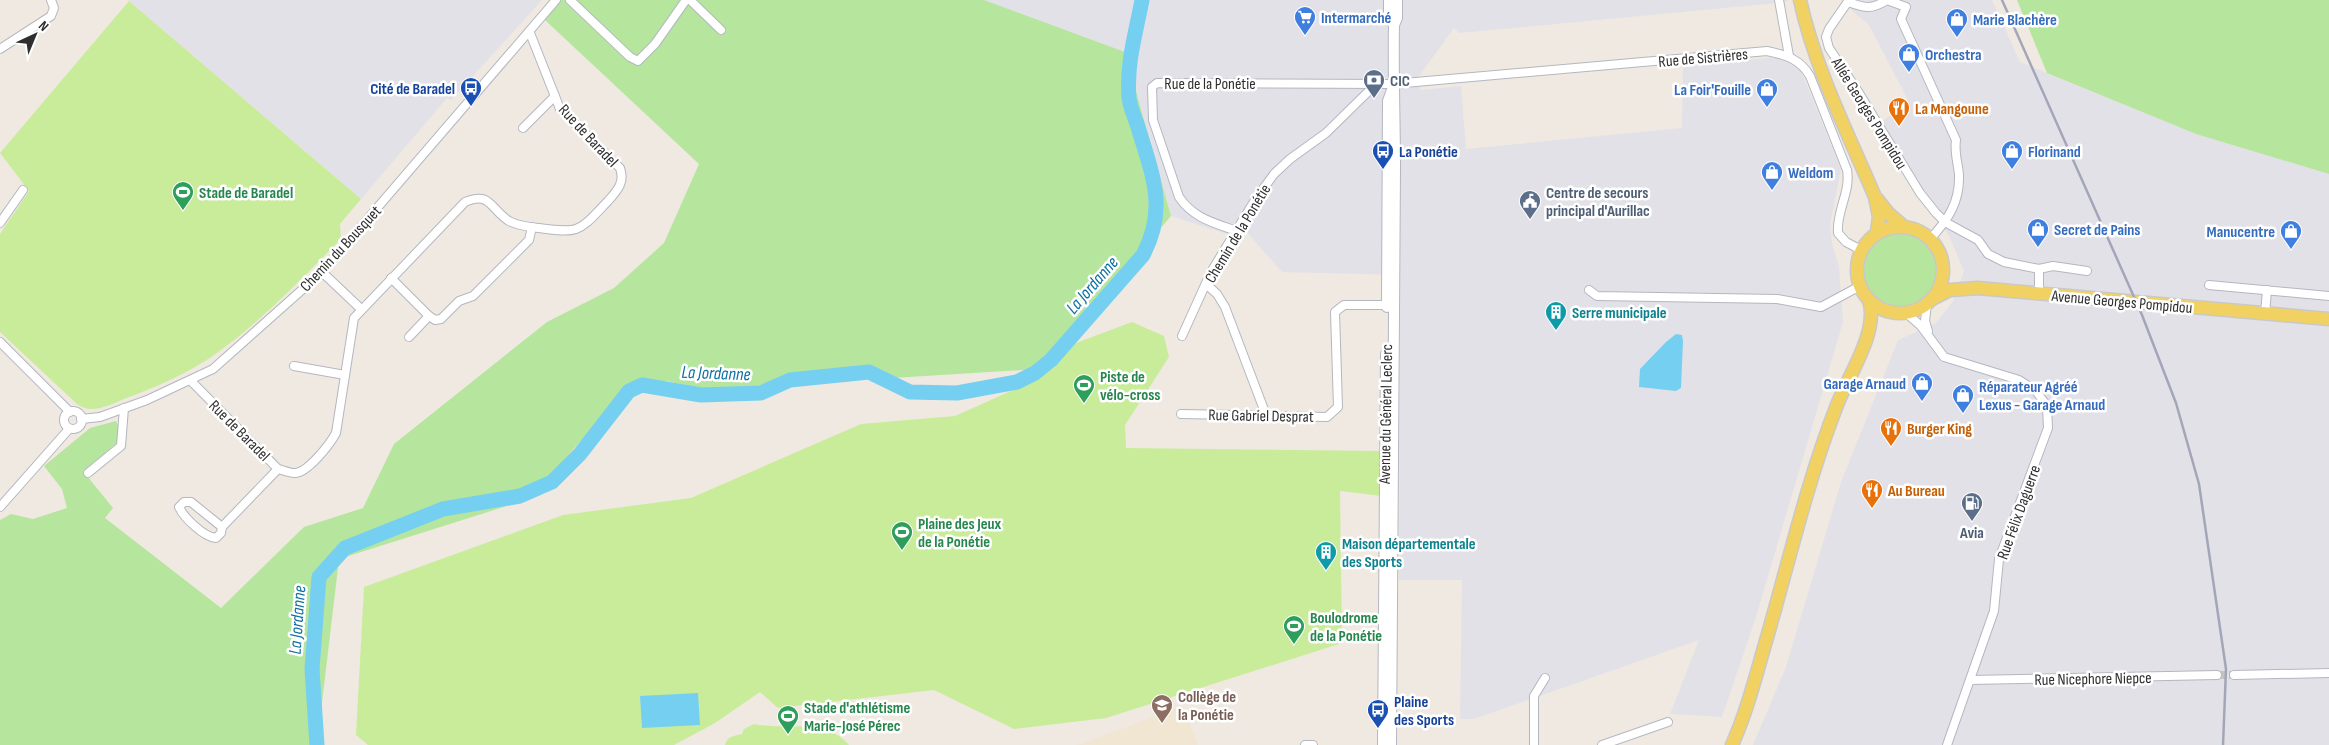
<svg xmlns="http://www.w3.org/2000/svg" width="2329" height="745" font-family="'Sofia Sans Condensed',sans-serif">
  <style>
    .industrial { fill: #e3e1e8 }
    .education { fill: #f0e6d1 }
    .green { fill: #b6e59e }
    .pitch { fill: #c9ec9a }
    .water { fill: #75cff0 }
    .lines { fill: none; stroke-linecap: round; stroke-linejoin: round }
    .river { stroke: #75cff0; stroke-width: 15 }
    .minor-tunnel { stroke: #c8c4bd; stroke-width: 8; stroke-dasharray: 8 4; stroke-linecap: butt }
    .minor-casing { stroke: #b4b7c1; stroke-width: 10 }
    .tertiary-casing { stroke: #b4b7c1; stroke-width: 12 }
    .primary-casing { stroke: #c9c9c9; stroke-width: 15 }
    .minor { stroke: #fff; stroke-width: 8 }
    .tertiary { stroke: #fff; stroke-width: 10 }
    .primary { stroke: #f2d163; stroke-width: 12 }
    .rail { stroke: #a3a6b8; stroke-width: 2.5 }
    .labels { text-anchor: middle; stroke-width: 5; stroke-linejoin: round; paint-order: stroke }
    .shop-label { font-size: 16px; font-weight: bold; fill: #366cbe; stroke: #fff; text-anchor: start }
    .street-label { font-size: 16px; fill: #2e2e2e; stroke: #fff }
    .service-label { font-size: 16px; font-weight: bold; fill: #4e5e75; stroke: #fff; text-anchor: start }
    .transit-label { font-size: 16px; font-weight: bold; fill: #164399; stroke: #fff; text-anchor: start }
    .food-label { font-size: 16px; font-weight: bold; fill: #c56008; stroke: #fff; text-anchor: start }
    .leisure-label { font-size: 16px; font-weight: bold; fill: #27864d; stroke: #fff; text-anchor: start }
    .culture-label { font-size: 16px; font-weight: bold; fill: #0d838f; stroke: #fff; text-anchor: start }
    .education-label { font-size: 16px; font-weight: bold; fill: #785e54; stroke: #fff; text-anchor: start }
    .water-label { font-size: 18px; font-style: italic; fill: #0d6fa3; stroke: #fff }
  </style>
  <rect width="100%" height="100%" fill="#efe9e1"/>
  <!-- industrial -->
  <g class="industrial">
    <polygon points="128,0 542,0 451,100 447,98 361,199"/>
    <polygon points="984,0 1787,0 1788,2 1459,33 1454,28 1419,76 1421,90 1461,86 1466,149 1682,128 1683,65 1795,56 1841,169 1830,224 1832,243 1839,267 1843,322 1756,617 1722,717 1670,714 1699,640 1474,719 1460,719 1462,580 1399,580 1400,275 1282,272 1243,228 1227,234 1171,216 1125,52"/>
    <polygon points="1849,0 1992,0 2020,62 2196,134 2329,174 2329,745 1753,745 1786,667 1841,482 1898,340 1936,323 1953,301 1964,271 1949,236 1881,122 1909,102 1869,25 1851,10"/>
  </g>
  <!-- education -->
  <polygon class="education" points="1183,706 1198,745 1077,745 1083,743"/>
  <!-- green -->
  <g class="green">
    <polygon points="560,0 984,0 1125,52 1171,216 1039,369 892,378 865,369 791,376 759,391 717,392 667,381 629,387 529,499 339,559 317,745 0,745 0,520 11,514 33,519 67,508 62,489 44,466 90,428 116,421 120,431 118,442 83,471 113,508 105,518 221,608 304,527 363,508 394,444 547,322 614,288 664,243 699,164 545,20"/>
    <polygon points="2017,0 2329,0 2329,174 2196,134 2047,73"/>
    <circle cx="1900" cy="269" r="37"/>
  </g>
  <!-- pitch -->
  <g class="pitch">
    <path d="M129,1L361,199L340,224L341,239C302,278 262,321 217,353C189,373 156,387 124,399C110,405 91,415 77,404L0,332V234L29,191L0,153Z"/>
    <polygon points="1132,322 1164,336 1169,357 1125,425 1126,448 1382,451 1382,496 1340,491 1342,643 1106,718 1014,729 934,690 778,708 760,692 715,723 674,745 368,745 356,735 364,587 563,515 691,498 861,424 955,416 1035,380 1068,346"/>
    <path d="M754,724C786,731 825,717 849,745H725C727,736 734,736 742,734L744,729Z"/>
  </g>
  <!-- water -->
  <g class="water">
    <polygon points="1676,334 1682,335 1683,341 1681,388 1676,391 1639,387 1640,369 1666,342"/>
    <polygon points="698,693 700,725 642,728 640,696"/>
  </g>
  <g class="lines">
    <!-- river -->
    <path class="river" d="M317,745L312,669L319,577L345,548L443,509L520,496L552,482L580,454L629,391L642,385L701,395L761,393L790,380L869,372L910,392L957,393L1017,382L1035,373L1051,360L1143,255C1168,208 1152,174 1138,127C1135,118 1130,107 1129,98C1126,64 1136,32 1142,0"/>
    <!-- minor-tunnel -->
    <polyline class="minor-tunnel" points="2217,675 2234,675"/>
    <!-- minor casing -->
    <g class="minor-casing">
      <g id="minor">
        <polyline points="570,0 630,57 638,61 655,44 686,0"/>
        <polyline points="690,0 721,30"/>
        <polyline points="1779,0 1789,56"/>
        <polyline points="1849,0 1829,29 1826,37 1829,48 1859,93 1920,193 1936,213 1945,222 1978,240 1988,254 2004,262 2039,269 2053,266 2087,271"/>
        <path d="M1887,0L1906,7L1901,19L1956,140C1954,152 1958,163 1959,175C1960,202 1948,220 1930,239"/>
        <path d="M1848,2C1865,8 1871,10 1887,0"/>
        <polyline points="0,49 51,16 54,8 51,0"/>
        <polyline points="523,128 555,96"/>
        <polyline points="0,223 23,190"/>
        <path d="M1237,231C1214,223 1193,218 1179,197L1153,120L1152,87L1157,83L1393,84L1767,51C1786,55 1800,59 1810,76L1847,170C1851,192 1836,211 1838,233L1846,242L1861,250"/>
        <polyline points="322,272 361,309"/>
        <polyline points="391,278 429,316 435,320 441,319 459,301 473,296 529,240 532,227"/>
        <polyline points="1206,284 1217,294 1225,307 1266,415"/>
        <polyline points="2209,285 2329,296"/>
        <polyline points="1589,290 1597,296 1777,299 1821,307 1860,286"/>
        <polyline points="2039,294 2039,269"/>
        <polyline points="1927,304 1925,321 1928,331"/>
        <polyline points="1905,312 1921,326 1944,357 2019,380 2036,391 2047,406 2048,428 1999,559 1994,611 1947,745"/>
        <polyline points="2265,314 2267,290"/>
        <polyline points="1182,336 1211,272 1255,200 1274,174 1290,159 1326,133 1376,84"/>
        <polyline points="409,337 429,316"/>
        <polyline points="0,342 70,412"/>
        <polyline points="294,366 345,375"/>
        <path d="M191,381L278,469C283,470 289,473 294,473C307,474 330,444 336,433L354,318L465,202C491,191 490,209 509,221C518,226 529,227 539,228C581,234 579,231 608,201C618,190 625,182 620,168L560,109L530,33"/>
        <circle cx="73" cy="420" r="9"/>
        <polyline points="1181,414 1327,417 1338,407 1335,312 1344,305 1387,305"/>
        <polyline points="81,419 100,417 147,400 213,369 322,272 556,0"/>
        <polyline points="88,473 121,446 124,408"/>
        <polyline points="0,507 69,429"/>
        <path d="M222,527L191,502H184L179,507C184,518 204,537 216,538L221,533L222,527L278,469"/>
        <polyline points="2234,675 2329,673"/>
        <polyline points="1970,680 2217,675"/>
        <polyline points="1305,745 1313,745"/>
        <polyline points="1534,745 1534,696 1545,678"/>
        <polyline points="1602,745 1668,722"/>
      </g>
    </g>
    <!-- tertiary casing -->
    <g class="tertiary-casing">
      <g id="tertiary">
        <polyline points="1389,0 1389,15 1394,25"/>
        <polyline points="1387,307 1388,101 1392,90"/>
        <polyline points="1383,745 1386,354"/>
        <path d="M1391,745L1395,169C1395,121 1393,73 1394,25L1397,18V0"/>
      </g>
    </g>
    <!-- primary casing -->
    <g class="primary-casing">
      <g id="primary">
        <path d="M1800,0C1815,69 1848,133 1875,197L1879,217L1877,232"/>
        <polyline points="1877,199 1888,213 1903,226"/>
        <circle cx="1900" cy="270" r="43"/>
        <polyline points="1932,299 1950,290 1978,288 2329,319"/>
        <path d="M1732,745C1748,709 1757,671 1768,634C1790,557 1808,479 1837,405C1849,374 1879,332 1869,300"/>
      </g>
    </g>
    <!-- minor -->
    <use href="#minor" class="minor"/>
    <!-- tertiary -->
    <use href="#tertiary" class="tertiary"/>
    <!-- primary -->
    <use href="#primary" class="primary"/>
    <!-- rail -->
    <polyline class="rail" points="2002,0 2142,315 2176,403 2199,484 2226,669 2223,745"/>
  </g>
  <!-- icons -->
  <defs>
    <g id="supermarket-pin" transform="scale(1.125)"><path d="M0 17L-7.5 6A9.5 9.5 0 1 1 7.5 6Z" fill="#3f7fe0" stroke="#fff"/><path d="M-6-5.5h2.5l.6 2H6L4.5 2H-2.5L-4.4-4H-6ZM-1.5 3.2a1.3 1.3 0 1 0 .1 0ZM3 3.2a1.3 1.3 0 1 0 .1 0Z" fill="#fff"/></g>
    <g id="shop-pin" transform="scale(1.125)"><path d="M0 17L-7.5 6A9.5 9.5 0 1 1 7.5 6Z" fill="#3f7fe0" stroke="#fff"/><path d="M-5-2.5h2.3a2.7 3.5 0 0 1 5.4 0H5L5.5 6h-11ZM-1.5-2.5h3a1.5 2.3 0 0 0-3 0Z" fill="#fff"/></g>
    <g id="bank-pin" transform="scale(1.125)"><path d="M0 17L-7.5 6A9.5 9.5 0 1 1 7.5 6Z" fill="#5c6f8a" stroke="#fff"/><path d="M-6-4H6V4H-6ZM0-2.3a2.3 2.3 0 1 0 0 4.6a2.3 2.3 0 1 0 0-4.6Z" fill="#fff"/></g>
    <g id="bus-pin" transform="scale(1.125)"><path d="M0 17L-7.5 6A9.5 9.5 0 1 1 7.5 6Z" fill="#1a4fb4" stroke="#fff"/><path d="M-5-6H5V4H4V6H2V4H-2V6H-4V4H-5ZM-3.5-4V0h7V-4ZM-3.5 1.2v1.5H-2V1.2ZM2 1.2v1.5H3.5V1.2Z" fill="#fff"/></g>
    <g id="restaurant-pin" transform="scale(1.125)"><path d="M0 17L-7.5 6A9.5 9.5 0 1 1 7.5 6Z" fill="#e8710a" stroke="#fff"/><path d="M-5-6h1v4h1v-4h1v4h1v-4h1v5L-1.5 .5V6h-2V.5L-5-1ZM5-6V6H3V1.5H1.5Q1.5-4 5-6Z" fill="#fff"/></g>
    <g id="stadium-pin" transform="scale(1.125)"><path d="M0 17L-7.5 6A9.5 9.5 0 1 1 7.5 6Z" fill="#2e9e5b" stroke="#fff"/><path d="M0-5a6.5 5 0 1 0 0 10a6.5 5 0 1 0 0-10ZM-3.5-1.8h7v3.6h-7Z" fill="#fff"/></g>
    <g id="civic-pin" transform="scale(1.125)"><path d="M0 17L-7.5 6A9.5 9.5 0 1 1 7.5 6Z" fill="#5c6f8a" stroke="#fff"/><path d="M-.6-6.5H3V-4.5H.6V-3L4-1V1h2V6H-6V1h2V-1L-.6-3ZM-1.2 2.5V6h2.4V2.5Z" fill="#fff"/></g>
    <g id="building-pin" transform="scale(1.125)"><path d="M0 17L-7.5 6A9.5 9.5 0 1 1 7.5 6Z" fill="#0f9aa8" stroke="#fff"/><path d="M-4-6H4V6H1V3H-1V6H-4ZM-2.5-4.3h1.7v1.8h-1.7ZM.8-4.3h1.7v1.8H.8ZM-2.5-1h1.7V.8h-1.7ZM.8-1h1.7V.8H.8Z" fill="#fff"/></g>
    <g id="fuel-pin" transform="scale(1.125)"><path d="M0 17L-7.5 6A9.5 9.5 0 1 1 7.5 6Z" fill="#5c6f8a" stroke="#fff"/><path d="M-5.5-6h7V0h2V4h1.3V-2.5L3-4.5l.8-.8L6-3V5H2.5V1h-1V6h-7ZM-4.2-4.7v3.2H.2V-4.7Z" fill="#fff"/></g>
    <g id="school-pin" transform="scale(1.125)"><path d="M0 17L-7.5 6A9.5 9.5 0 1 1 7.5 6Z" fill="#8d6e63" stroke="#fff"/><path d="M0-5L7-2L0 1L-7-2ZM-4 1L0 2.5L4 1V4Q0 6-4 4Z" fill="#fff"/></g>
  </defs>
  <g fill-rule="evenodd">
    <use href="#supermarket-pin" x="1305" y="17"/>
    <use href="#shop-pin" x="1957" y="19"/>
    <use href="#shop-pin" x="1909" y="54"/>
    <use href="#bank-pin" x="1374" y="80"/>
    <use href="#bus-pin" x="471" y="88"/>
    <use href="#shop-pin" x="1767" y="89"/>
    <use href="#restaurant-pin" x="1899" y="108"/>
    <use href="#bus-pin" x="1383" y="151"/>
    <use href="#shop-pin" x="2012" y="151"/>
    <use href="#shop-pin" x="1772" y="172"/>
    <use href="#stadium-pin" x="183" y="192"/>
    <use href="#civic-pin" x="1530" y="201"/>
    <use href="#shop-pin" x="2038" y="229"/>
    <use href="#shop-pin" x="2291" y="231"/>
    <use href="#building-pin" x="1556" y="312"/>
    <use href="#shop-pin" x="1922" y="383"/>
    <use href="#stadium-pin" x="1084" y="385"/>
    <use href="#shop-pin" x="1963" y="395"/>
    <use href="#restaurant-pin" x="1891" y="428"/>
    <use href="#restaurant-pin" x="1872" y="490"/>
    <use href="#fuel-pin" x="1972" y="503"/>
    <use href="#stadium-pin" x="902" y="532"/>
    <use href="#building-pin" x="1326" y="552"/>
    <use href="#stadium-pin" x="1294" y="626"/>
    <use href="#school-pin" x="1162" y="705"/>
    <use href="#bus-pin" x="1378" y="710"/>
    <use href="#stadium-pin" x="788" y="716"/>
  </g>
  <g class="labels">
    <!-- shop labels -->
    <g class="shop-label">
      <text x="1321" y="23">Intermarché</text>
      <text x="1973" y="25">Marie Blachère</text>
      <text x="1925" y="60">Orchestra</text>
      <text x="1751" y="95" text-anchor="end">La Foir'Fouille</text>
      <text x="2028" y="157">Florinand</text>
      <text x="1788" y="178">Weldom</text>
      <text x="2054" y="235">Secret de Pains</text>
      <text x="2275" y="237" text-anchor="end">Manucentre</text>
      <text x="1906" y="389" text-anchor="end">Garage Arnaud</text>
      <text x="1979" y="392">Réparateur Agréé<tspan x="1979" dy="18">Lexus - Garage Arnaud</tspan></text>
    </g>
    <!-- street labels -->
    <g class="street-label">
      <text transform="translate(1703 57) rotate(-5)" y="6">Rue de Sistrières</text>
      <text x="1210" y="89">Rue de la Ponétie</text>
      <text transform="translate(1870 113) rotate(58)" y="6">Allée Georges Pompidou</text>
      <text transform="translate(589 135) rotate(47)" y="6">Rue de Baradel</text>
      <text transform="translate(1237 233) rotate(-59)" y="6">Chemin de la Ponétie</text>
      <text transform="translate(340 248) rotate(-47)" y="6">Chemin du Bousquet</text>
      <text transform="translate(2122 301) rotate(5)" y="6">Avenue Georges Pompidou</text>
      <text transform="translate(1385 414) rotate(-89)" y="6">Avenue du Général Leclerc</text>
      <text transform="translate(1261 415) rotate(1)" y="6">Rue Gabriel Desprat</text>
      <text transform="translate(240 430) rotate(45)" y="6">Rue de Baradel</text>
      <text transform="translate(2018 512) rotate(-70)" y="6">Rue Félix Daguerre</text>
      <text transform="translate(2093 678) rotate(-1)" y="6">Rue Nicephore Niepce</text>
    </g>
    <!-- service labels -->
    <g class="service-label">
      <text x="1390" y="86">CIC</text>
      <text x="1546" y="198">Centre de secours<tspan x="1546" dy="18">principal d'Aurillac</tspan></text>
      <text x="1972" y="538" text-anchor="middle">Avia</text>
    </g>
    <!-- transit labels -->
    <g class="transit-label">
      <text x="455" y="94" text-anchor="end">Cité de Baradel</text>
      <text x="1399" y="157">La Ponétie</text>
      <text x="1394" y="707">Plaine<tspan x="1394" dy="18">des Sports</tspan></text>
    </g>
    <!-- food labels -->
    <g class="food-label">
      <text x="1915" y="114">La Mangoune</text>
      <text x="1907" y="434">Burger King</text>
      <text x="1888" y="496">Au Bureau</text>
    </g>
    <!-- leisure labels -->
    <g class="leisure-label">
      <text x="199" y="198">Stade de Baradel</text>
      <text x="1100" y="382">Piste de<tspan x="1100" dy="18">vélo-cross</tspan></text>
      <text x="918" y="529">Plaine des Jeux<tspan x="918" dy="18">de la Ponétie</tspan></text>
      <text x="1310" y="623">Boulodrome<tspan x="1310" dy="18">de la Ponétie</tspan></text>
      <text x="804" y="713">Stade d'athlétisme<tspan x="804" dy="18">Marie-José Pérec</tspan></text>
    </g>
    <!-- culture labels -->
    <g class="culture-label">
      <text x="1572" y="318">Serre municipale</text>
      <text x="1342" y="549">Maison départementale<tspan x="1342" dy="18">des Sports</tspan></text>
    </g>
    <!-- education labels -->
    <g class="education-label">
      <text x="1178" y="702">Collège de<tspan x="1178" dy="18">la Ponétie</tspan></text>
    </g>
    <!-- water labels -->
    <g class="water-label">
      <text transform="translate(1092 285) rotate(-49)" y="6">La Jordanne</text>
      <text transform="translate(716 373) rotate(2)" y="6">La Jordanne</text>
      <text transform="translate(297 620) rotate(-86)" y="6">La Jordanne</text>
    </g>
  </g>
  <!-- north arrow -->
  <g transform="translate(35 35) rotate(44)" stroke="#ffffff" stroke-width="4" paint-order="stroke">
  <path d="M0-4L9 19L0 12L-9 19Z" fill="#2e2e2e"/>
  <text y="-8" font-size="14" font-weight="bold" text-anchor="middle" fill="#2e2e2e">N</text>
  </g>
</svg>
